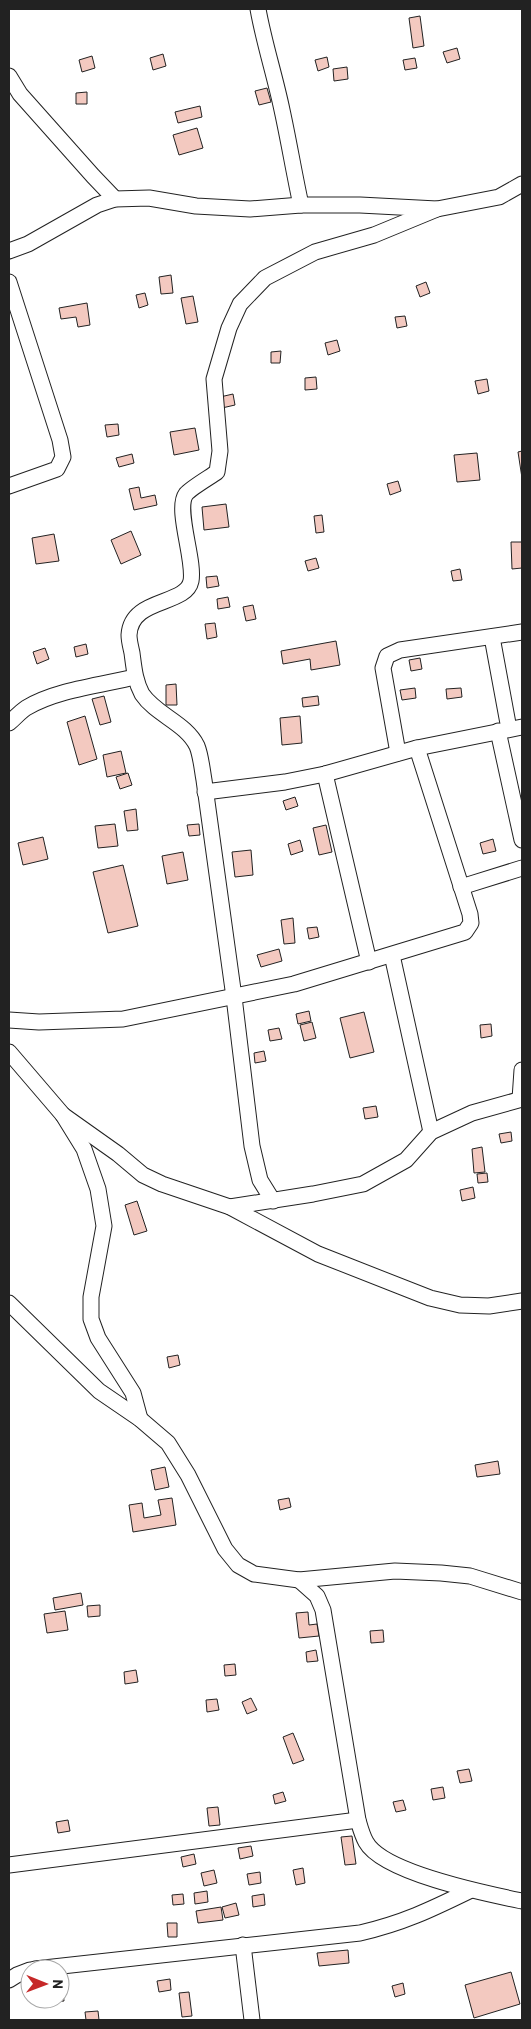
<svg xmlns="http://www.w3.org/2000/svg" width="531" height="2029" font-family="Barlow,sans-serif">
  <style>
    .building { fill: #f3c9c0; stroke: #222 }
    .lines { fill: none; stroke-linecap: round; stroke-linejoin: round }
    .minor-casing { stroke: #222; stroke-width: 17 }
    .minor { stroke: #fff; stroke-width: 15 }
  </style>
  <rect width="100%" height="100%" fill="#fff"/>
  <!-- building -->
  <g class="building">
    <polygon points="420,16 424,46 413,48 409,18"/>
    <polygon points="457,48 460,59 447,63 443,52"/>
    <polygon points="163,54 166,66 153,70 150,58"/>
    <polygon points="92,56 95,68 82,72 79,60"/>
    <polygon points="327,57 329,67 318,71 315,60"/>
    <polygon points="415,58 417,68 405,70 403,60"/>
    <polygon points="347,67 348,79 334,81 333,69"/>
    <polygon points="267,88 271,102 259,105 255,91"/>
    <polygon points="87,92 87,104 76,104 76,93"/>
    <polygon points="200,106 202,117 178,123 175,112"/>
    <polygon points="197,128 203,148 179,155 173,135"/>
    <polygon points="171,275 173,293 161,294 159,277"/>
    <polygon points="426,282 430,293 420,297 416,286"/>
    <polygon points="145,293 148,305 139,308 136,295"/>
    <polygon points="193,296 198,322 186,324 181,298"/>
    <polygon points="87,303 90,325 78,327 76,317 61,319 59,308"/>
    <polygon points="405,316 407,326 397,328 395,317"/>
    <polygon points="337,340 340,351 328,355 325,343"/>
    <polygon points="281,351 280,363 271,363 271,352"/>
    <polygon points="316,377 317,389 305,390 305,378"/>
    <polygon points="487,379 489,391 478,394 475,381"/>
    <polygon points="233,394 235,405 222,408 220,397"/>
    <polygon points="118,424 119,435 107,437 105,425"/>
    <polygon points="195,428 199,450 174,455 170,432"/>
    <polygon points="522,451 522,478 518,452"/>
    <polygon points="477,453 480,480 457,482 454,455"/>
    <polygon points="132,454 134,463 119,467 116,458"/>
    <polygon points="398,481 401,491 390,495 387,484"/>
    <polygon points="139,487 141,498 155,495 157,505 134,510 129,489"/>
    <polygon points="226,504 229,527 204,530 202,507"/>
    <polygon points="322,515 324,532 316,533 314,516"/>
    <polygon points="131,531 141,555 121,564 111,540"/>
    <polygon points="54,534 59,561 36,564 32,538"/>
    <polygon points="511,542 522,542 522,568 512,569"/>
    <polygon points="316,558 319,568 308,571 305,561"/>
    <polygon points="460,569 462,580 453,581 451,571"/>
    <polygon points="217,576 219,586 207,588 206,577"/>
    <polygon points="228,597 230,607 218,609 217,599"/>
    <polygon points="253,605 256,619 246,621 243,607"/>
    <polygon points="215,623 217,637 207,639 205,624"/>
    <polygon points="336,641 340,665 311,670 310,659 283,664 281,651"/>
    <polygon points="86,644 88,654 76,657 74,647"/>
    <polygon points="45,648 49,659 37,664 33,652"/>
    <polygon points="420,658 422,669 411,671 409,660"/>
    <polygon points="176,684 177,705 166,705 166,685"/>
    <polygon points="415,688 416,698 402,700 400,690"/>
    <polygon points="461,688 462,697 447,699 446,689"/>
    <polygon points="104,696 111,722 100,725 92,699"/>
    <polygon points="318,696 319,705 303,707 302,698"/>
    <polygon points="85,716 97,759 79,765 67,722"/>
    <polygon points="300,716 302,743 282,745 280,718"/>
    <polygon points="121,751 126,773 107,777 103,755"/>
    <polygon points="128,773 132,785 120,789 116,777"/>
    <polygon points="295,797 298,806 286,810 283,801"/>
    <polygon points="136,809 138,830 127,831 124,811"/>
    <polygon points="115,824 118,846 98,848 95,826"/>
    <polygon points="199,824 200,835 189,836 187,825"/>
    <polygon points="326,825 332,852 319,855 313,828"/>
    <polygon points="43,837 48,859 23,865 18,843"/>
    <polygon points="493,839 496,851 483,854 480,843"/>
    <polygon points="300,840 303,851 291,855 288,844"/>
    <polygon points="251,850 253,875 235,877 232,852"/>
    <polygon points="183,852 188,880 167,884 162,856"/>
    <polygon points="123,865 138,926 108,933 93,872"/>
    <polygon points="293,918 295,943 284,944 281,920"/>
    <polygon points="317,927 319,937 309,939 307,928"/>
    <polygon points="279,949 282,961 261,967 257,955"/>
    <polygon points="309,1011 311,1021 298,1024 296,1014"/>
    <polygon points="364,1012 374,1052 350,1058 340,1018"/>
    <polygon points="312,1022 316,1038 304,1041 300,1025"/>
    <polygon points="491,1024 492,1036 481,1038 480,1025"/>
    <polygon points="279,1028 282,1039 270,1041 268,1030"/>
    <polygon points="264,1051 266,1061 255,1063 254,1053"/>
    <polygon points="376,1106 378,1117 365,1119 363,1108"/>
    <polygon points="511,1132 512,1141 501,1143 499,1134"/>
    <polygon points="482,1147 485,1172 474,1173 472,1149"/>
    <polygon points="487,1173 488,1182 478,1183 477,1174"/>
    <polygon points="473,1187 475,1198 462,1201 460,1190"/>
    <polygon points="137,1201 147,1231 134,1235 125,1205"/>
    <polygon points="178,1355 180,1365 169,1368 167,1357"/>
    <polygon points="498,1461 500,1474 477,1477 475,1465"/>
    <polygon points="165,1467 169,1487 155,1490 151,1470"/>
    <polygon points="172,1498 176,1525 133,1532 129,1505 142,1503 144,1518 161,1515 158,1500"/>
    <polygon points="289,1498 291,1507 280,1510 278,1500"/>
    <polygon points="81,1593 83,1605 55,1610 53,1598"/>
    <polygon points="100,1605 100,1616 88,1617 87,1606"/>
    <polygon points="65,1611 68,1630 47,1633 44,1614"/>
    <polygon points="308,1612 309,1625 317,1624 319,1636 299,1638 296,1613"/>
    <polygon points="383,1630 384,1642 371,1643 370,1631"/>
    <polygon points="316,1650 318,1661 307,1662 306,1652"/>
    <polygon points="235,1664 236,1675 225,1676 224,1665"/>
    <polygon points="136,1670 138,1682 125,1684 124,1672"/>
    <polygon points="251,1698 257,1710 247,1714 242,1702"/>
    <polygon points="217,1699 219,1710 207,1712 206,1700"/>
    <polygon points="293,1733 304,1760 293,1764 283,1737"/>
    <polygon points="469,1769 472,1781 460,1783 457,1771"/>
    <polygon points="443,1787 445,1798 433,1800 431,1789"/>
    <polygon points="283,1792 286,1801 275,1804 273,1795"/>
    <polygon points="403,1800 406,1810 396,1812 393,1802"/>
    <polygon points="218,1807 220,1825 209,1826 207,1808"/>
    <polygon points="68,1820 70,1831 58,1833 56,1822"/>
    <polygon points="352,1836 356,1864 345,1865 341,1837"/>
    <polygon points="251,1846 253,1856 240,1859 238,1848"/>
    <polygon points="194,1854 196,1864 183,1867 181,1857"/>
    <polygon points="303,1868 305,1883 296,1885 293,1870"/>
    <polygon points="214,1870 217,1883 204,1886 201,1873"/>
    <polygon points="260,1872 261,1883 249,1885 247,1874"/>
    <polygon points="207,1891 208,1902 195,1904 194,1893"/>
    <polygon points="183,1894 184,1904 173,1905 172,1895"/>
    <polygon points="264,1894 265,1905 253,1907 252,1896"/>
    <polygon points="236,1903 239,1915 225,1918 222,1907"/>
    <polygon points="221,1907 223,1920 198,1923 196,1911"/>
    <polygon points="167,1923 177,1923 177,1937 168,1937"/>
    <polygon points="348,1950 349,1963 319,1966 317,1953"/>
    <polygon points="511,1972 520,2004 474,2018 465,1985"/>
    <polygon points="170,1979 171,1990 159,1992 157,1981"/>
    <polygon points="403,1983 405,1994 395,1997 392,1986"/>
    <polygon points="60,1991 63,1991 64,2001 53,2002 52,1999 60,1999"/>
    <polygon points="189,1992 192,2016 182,2017 179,1993"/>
    <polygon points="98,2011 99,2020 86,2020 85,2012"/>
  </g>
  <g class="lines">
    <!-- minor casing -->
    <g class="minor-casing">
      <g id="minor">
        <path d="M258,9C264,43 275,76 282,110C289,142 294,173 301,205"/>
        <polyline points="9,76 20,94 93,176 115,199"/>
        <polyline points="9,251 28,244 97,205 115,199 149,198 196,206 250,209 301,205 360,205 437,209 499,197 522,184"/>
        <polyline points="9,282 60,440 63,457 57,469 9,486"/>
        <polyline points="492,637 509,729"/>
        <path d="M9,723C15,718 20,712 26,708C56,690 101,685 135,677"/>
        <polyline points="498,731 522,840"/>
        <polyline points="398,753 383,668 387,656 400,650 522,632"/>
        <polyline points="325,774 369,962"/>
        <polyline points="205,792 285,782 325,774 417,748 522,727"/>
        <polyline points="461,887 522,868"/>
        <polyline points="392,955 431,1132"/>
        <polyline points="9,1020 39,1022 123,1019 294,984 465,932 471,923 470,914 417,748"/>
        <polyline points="9,1052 63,1115 84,1149 98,1189 104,1226 91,1297 91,1319 98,1338 133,1393 140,1419"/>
        <polyline points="520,1099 522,1070"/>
        <polyline points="63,1115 118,1154 143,1175 162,1184 230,1207 318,1254 430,1298 460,1305 489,1306 522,1301"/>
        <path d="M273,1201L260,1180L252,1146L234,997L204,780C202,769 201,756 197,746C186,723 156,715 142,694C135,681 134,668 132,653C131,648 129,641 129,635C131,597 186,606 191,581C195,560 175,509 186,494C191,488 210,477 217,472L220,451L214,379L229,328L240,304L265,278L315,252L374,235L437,209"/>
        <polyline points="230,1207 313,1194 363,1184 406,1160 431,1132 472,1113 522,1099"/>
        <polyline points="9,1303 99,1391 140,1419 168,1443 188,1475 225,1549 238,1565 254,1574 299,1580 395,1571 441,1573 470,1576 522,1592"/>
        <path d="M299,1580L317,1596L323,1610L358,1820C360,1827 362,1835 366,1842C383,1873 488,1894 522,1901"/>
        <polyline points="9,1865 358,1820"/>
        <polyline points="243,1945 252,2020"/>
        <path d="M35,1969L360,1933C403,1923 430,1910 469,1891"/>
        <polyline points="9,1980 17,1975 30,1970"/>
      </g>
    </g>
    <!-- minor -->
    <use href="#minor" class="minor"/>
  </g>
  <!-- border -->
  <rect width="531" height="2029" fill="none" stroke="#222222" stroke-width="20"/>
  <!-- north arrow -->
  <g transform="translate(45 1984) rotate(91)"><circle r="24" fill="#ffffff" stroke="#a7a7a7"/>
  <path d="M0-4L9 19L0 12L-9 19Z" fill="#c62828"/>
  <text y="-8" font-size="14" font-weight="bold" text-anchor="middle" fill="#222222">N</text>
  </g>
</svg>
